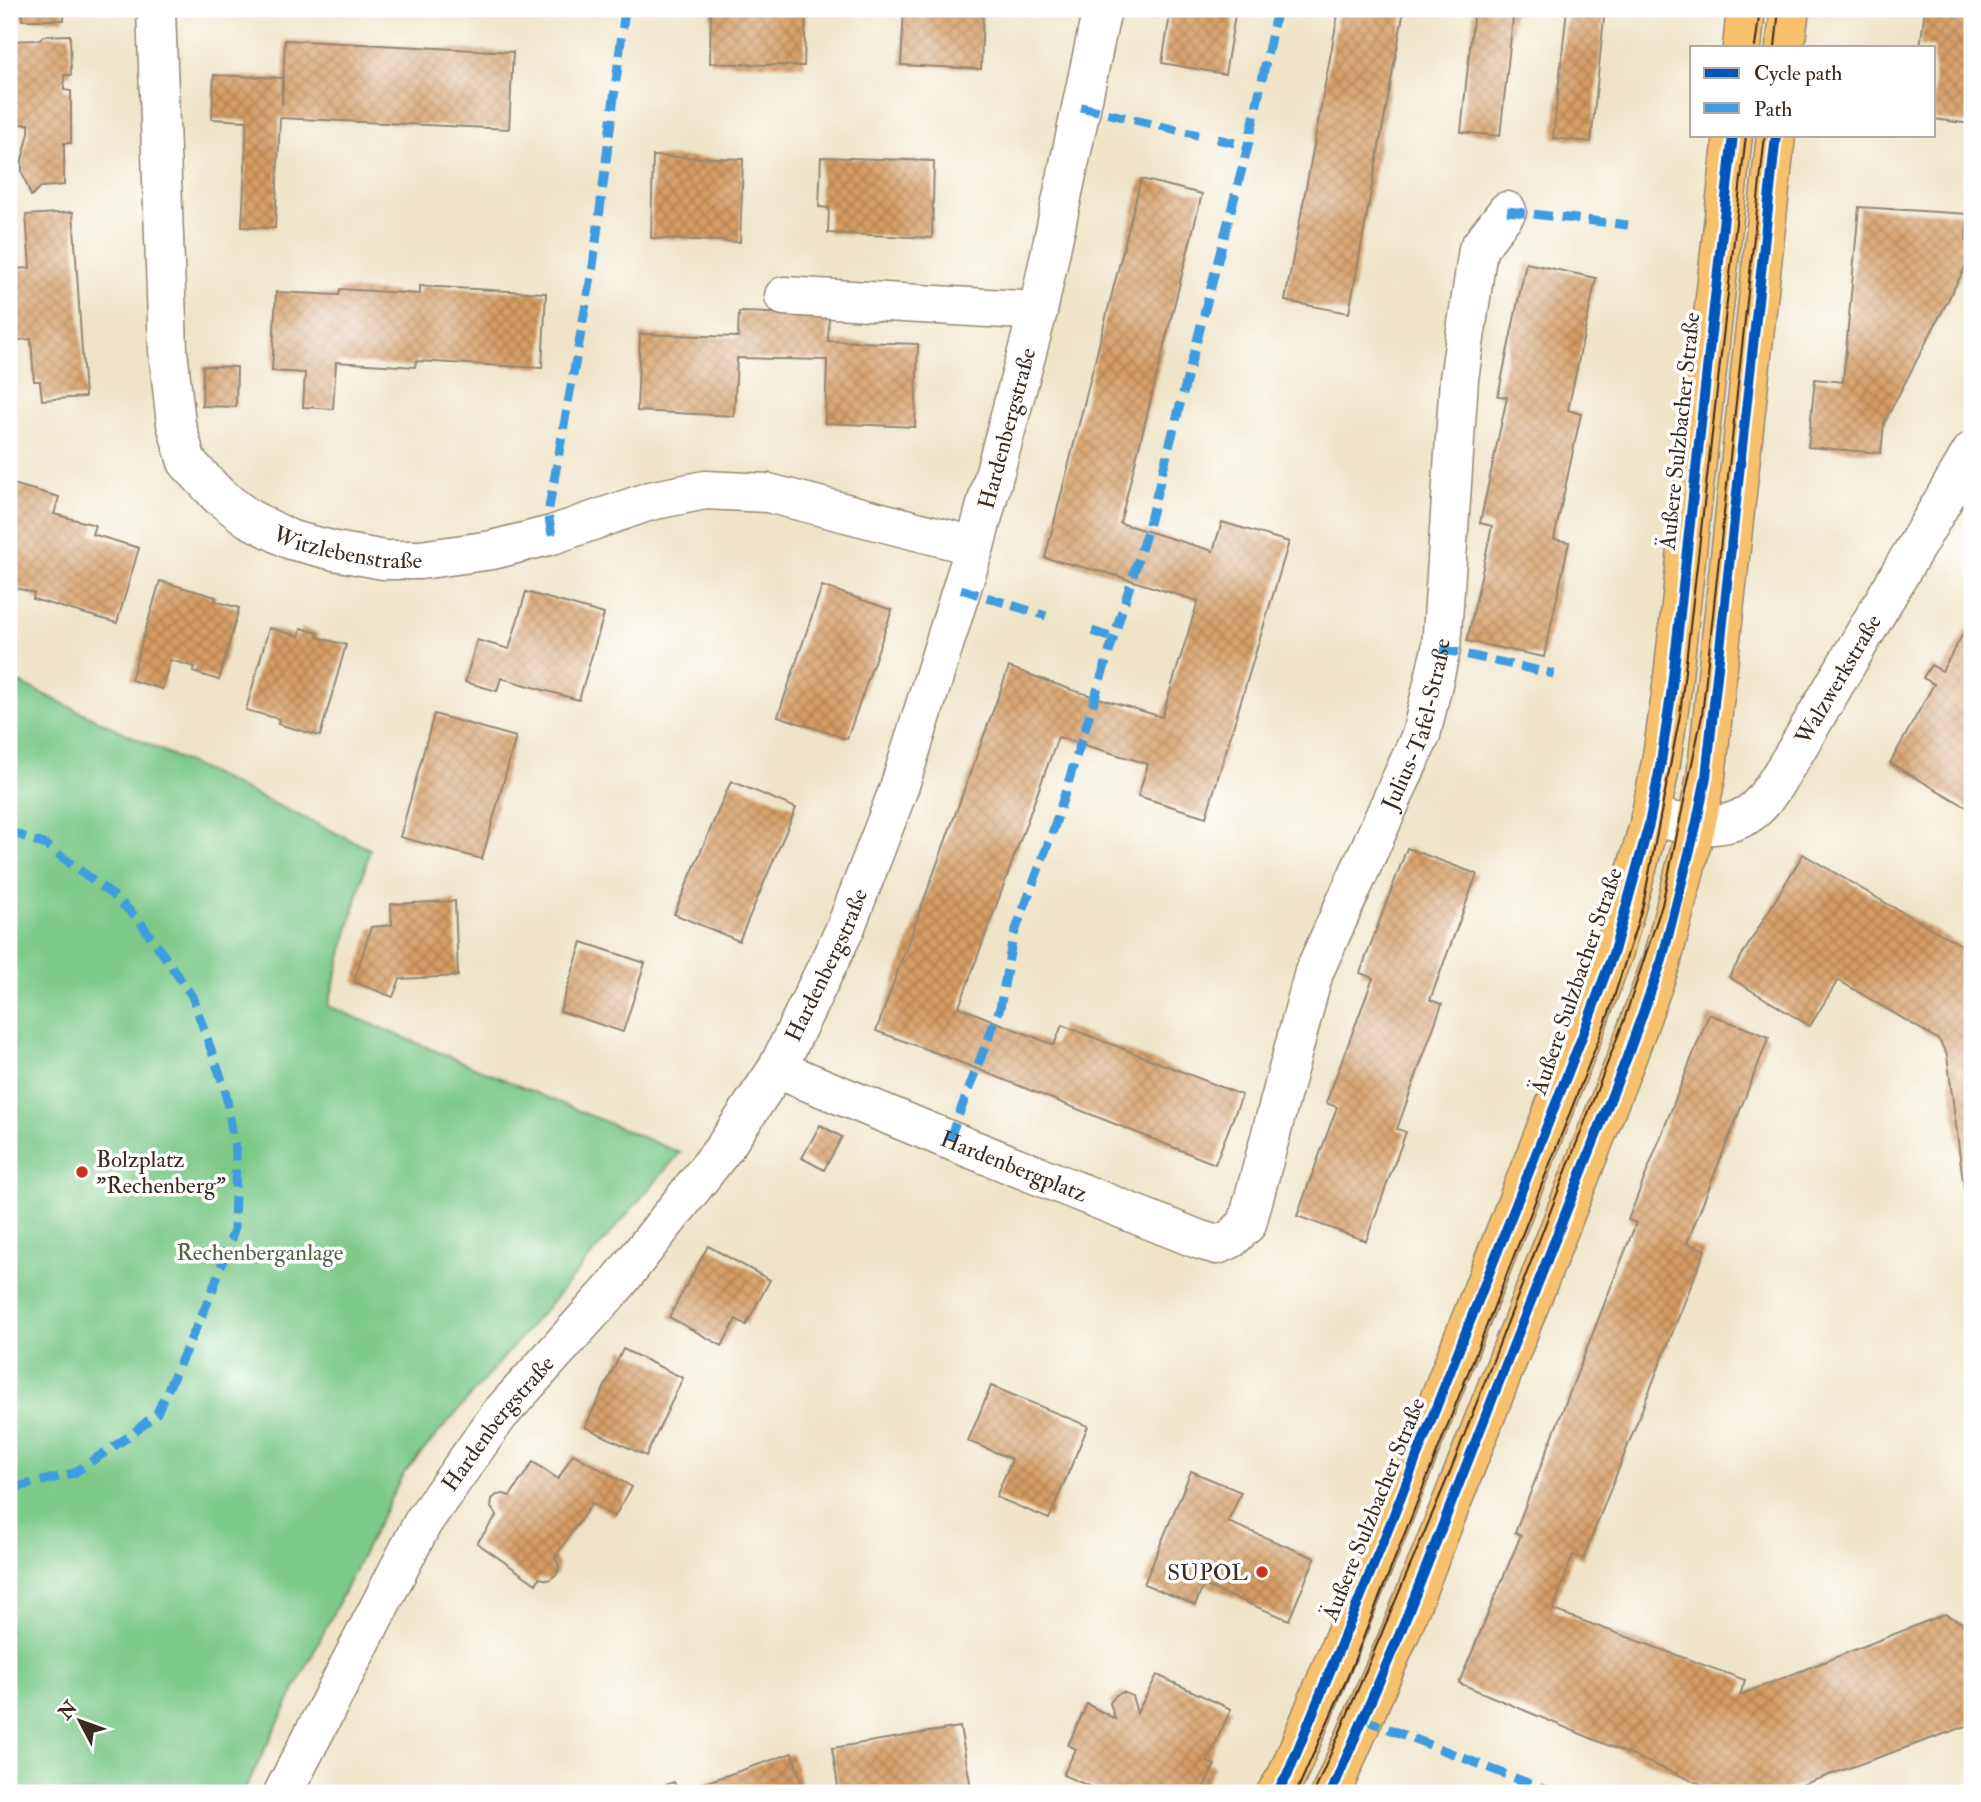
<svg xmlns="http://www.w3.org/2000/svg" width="1981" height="1802" font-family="'IM FELL Double Pica',serif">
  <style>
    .green { fill: #7dc988; stroke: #5c7a53; stroke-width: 2 }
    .building { fill: url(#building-cross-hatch) }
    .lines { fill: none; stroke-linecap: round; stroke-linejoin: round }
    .minor-casing { stroke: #958772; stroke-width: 41 }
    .major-casing { stroke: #958772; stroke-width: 41 }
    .minor { stroke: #fff; stroke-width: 38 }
    .major { stroke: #f7c06c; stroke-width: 38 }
    .tram { stroke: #3b2a1e; stroke-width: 2 }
    .quiet { stroke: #3f9ce0; stroke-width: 9; stroke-dasharray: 18 9; stroke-linecap: butt }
    .cycleway-casing { stroke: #fff; stroke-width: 15 }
    .cycleway { stroke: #0057b8; stroke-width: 10 }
    .poi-dot { fill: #c8321e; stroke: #fff; stroke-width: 2.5 }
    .labels { text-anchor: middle; stroke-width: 7; stroke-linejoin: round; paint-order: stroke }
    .street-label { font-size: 23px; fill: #3b2a1e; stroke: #fff }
    .poi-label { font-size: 23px; fill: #3b2a1e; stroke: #fff; text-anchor: start }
    .park-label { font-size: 23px; fill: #526243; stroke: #fff }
  </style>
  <defs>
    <pattern id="building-cross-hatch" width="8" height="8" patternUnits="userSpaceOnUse" patternTransform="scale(1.75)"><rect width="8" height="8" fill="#d59c64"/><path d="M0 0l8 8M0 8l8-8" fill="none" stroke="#ae7f52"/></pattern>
  </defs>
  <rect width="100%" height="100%" fill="#fff"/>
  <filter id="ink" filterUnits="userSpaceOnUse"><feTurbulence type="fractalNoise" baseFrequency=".0143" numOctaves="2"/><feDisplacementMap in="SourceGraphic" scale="14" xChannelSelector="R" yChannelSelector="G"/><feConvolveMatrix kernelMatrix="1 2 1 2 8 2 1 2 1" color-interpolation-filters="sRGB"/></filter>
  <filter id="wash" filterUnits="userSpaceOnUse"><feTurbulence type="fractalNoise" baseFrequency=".00686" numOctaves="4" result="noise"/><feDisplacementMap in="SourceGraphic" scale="28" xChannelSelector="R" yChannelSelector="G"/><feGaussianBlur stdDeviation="1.57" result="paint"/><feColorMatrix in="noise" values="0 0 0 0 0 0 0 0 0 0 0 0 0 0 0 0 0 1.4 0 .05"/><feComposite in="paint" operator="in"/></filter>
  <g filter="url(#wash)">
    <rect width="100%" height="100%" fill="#efe4c7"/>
    <!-- green -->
    <polygon class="green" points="9,678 370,849 328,1006 680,1153 403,1474 243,1793 9,1793"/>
    <g id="blocks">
      <!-- building -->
      <g class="building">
        <rect x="22" y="9" width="42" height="11"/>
        <polygon points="711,9 806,9 804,66 710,63"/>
        <polygon points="904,9 983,9 981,69 901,65"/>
        <polygon points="1171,9 1236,9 1225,74 1162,63"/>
        <polygon points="1339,9 1368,9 1403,15 1349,313 1285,301"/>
        <polygon points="1474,9 1514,9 1500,136 1461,132"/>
        <polygon points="1567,9 1605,9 1591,142 1553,138"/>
        <polygon points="1925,9 1972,9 1972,124 1934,119 1934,47 1920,47"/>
        <polygon points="70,35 71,75 64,75 64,90 71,91 71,143 64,143 64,185 41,187 31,196 22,172 22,160 29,133 29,124 9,125 9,41 40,40 43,36"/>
        <polygon points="285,40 513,52 509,129 280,118 275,228 242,227 247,121 212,119 214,75 282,78 282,105"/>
        <polygon points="653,156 743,159 740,242 651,238"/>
        <polygon points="821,157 934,161 932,238 828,233 829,208 819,207"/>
        <polygon points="1141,179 1202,194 1120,523 1213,551 1222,522 1289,542 1206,817 1138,796 1148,764 1058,737 959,1007 1054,1045 1062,1025 1242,1095 1215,1164 942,1055 876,1031 1009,667 1072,690 1162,717 1198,601 1107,573 1045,558"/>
        <polygon points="1859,207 1968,214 1966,240 1972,243 1972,254 1884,423 1881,453 1808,447 1815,379 1843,382"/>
        <polygon points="73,212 85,397 42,400 40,381 34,381 31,339 9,341 9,269 30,268 26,215"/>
        <polygon points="1526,263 1596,278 1568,410 1581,414 1554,539 1569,542 1544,657 1467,641 1492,526 1480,523 1507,397 1498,396"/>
        <polygon points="420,286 546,293 542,368 416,361 415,367 336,362 333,409 303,407 305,373 272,371 276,292 339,295 340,289 420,294"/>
        <polygon points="739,312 829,315 828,341 918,344 915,427 825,423 827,360 737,358 734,416 637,411 640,334 738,337"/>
        <polygon points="203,366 237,367 236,407 202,406"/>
        <polygon points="9,483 59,497 54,514 95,525 92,534 139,548 117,623 33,599 34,593 9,586"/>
        <polygon points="160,581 216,597 215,601 239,608 219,680 193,672 195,667 170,660 162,689 131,680"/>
        <polygon points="822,586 892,610 847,739 778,716"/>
        <polygon points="526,592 604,614 579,700 501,678 497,691 465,682 477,640 509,649"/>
        <polygon points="1972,618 1972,810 1890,763 1934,684 1923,678 1931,665 1942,671"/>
        <polygon points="269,628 299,636 301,628 318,633 317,637 346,645 320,736 278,724 279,719 246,710"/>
        <polygon points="434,714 516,737 482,859 400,837"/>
        <polygon points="731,781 796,808 739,941 674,914"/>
        <polygon points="1407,848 1477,874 1430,1000 1442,1004 1397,1129 1406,1132 1366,1241 1297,1216 1337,1107 1326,1103 1373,978 1360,973"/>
        <polygon points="1803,854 1884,902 1972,951 1972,1244 1971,1244 1947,1055 1939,1040 1838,980 1810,1026 1729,977"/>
        <polygon points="455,901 458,976 400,979 393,997 354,982 371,927 392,925 391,904"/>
        <polygon points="582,942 645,963 623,1032 560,1011"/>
        <polygon points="1709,1014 1769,1037 1687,1243 1705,1250 1583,1559 1573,1555 1553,1610 1745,1680 1740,1695 1945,1614 1970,1627 1972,1626 1972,1724 1779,1793 1722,1793 1459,1683 1521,1535 1515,1532 1636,1223 1628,1220"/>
        <polygon points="820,1125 842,1137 824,1170 802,1158"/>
        <polygon points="708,1246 770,1280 746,1325 736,1319 722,1346 669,1317"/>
        <polygon points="623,1349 683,1378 646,1456 585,1427"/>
        <polygon points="991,1386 1088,1426 1049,1519 996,1497 1012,1459 968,1441"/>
        <polygon points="573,1454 632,1487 614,1517 592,1503 555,1557 559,1565 557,1574 549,1580 539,1578 536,1584 477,1543 497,1515 491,1508 492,1499 497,1495 504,1494 510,1496 533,1462 558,1479"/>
        <polygon points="1191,1471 1241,1492 1228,1522 1315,1558 1289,1620 1204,1585 1195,1605 1144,1584"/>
        <polygon points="1157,1675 1231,1709 1207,1762 1215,1765 1201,1793 1094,1793 1096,1789 1063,1775 1076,1749 1068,1745 1087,1704 1115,1719 1110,1703 1116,1695 1123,1692 1132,1696 1137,1713"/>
        <polygon points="960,1727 972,1793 839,1793 832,1748"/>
        <polygon points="792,1753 805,1793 655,1793 653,1789 674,1782 678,1792"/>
      </g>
    </g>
  </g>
  <g filter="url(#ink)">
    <use href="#blocks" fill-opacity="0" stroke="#958772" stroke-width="2"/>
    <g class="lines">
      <!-- minor casing -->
      <g class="minor-casing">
        <g id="minor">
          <path id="s1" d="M156,9L168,350L176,424L187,462L219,496L248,518L291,540L335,551L384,560H420L492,550L552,535L650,501L705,490L768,493L975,546"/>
          <polyline points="784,296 1038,311"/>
          <path id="s2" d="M1650,817C1688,825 1734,836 1762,802C1773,789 1782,772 1792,757L1972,451"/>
          <path id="s3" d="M777,1069L949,1140L1200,1240L1217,1245L1231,1239L1247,1224L1314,972L1421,735L1441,649L1459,379L1478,249L1507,211"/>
          <path id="s4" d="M283,1793L423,1522L499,1415L617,1284L724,1148L777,1069L845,929L899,788L975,546L1038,311L1102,9"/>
        </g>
      </g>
      <!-- major casing -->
      <g class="major-casing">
        <g id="major">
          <polyline points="1742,47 1746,9"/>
          <polyline points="1785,47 1790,9"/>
          <polyline points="1276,1793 1287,1776 1389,1527 1582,1037 1614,951 1649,824 1661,762 1671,695 1733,135"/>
          <polyline points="1331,1793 1401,1631 1627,1057 1662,960 1696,826 1706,777 1776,135"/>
        </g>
      </g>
      <!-- minor -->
      <use href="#minor" class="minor"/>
      <!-- major -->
      <use href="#major" class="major"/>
      <!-- tram -->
      <g class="tram">
        <polyline points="1755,47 1760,9"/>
        <polyline points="1775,47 1779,9"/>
        <polyline points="1296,1793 1348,1676 1432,1465 1609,1013 1643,905 1680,715 1746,135"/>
        <polyline points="1314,1793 1450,1472 1624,1020 1662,905 1702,716 1765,135"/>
      </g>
      <!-- quiet -->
      <g class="quiet">
        <polyline points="1081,107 1198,135"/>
        <polyline points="1217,139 1248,146"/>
        <polyline points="1507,211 1628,225"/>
        <polyline points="552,535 548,513 593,266 625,9"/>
        <polyline points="961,589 1046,616"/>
        <polyline points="1092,631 1113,638"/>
        <polyline points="1441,649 1554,674"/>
        <polyline points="9,831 46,845 114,896 139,920 192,996 225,1089 236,1153 234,1230 210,1297 157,1413 131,1435 74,1473 9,1489"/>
        <polyline points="949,1140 1000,1008 1013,937 1054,828 1147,531 1248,146 1277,9"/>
        <polyline points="1363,1719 1546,1790"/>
      </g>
      <!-- cycleway casing -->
      <g class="cycleway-casing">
        <g id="cycleway">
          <polyline points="1276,1793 1287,1776 1389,1527 1582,1037 1614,951 1649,824 1661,762 1671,695 1733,135"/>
          <polyline points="1331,1793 1401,1631 1627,1057 1662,960 1696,826 1706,777 1776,135"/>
        </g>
      </g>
      <!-- cycleway -->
      <use href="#cycleway" class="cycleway"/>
    </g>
  </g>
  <!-- markers -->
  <g class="poi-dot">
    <circle cx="82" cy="1172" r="7"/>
    <circle cx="1262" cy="1572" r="7"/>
  </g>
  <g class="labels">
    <!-- street labels -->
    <g class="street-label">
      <text dy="8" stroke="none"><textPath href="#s4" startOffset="1563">Hardenbergstraße</textPath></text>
      <text transform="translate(1679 431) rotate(-84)" y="8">Äußere Sulzbacher Straße</text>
      <text dy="8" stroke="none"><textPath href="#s1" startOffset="644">Witzlebenstraße</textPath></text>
      <text dy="8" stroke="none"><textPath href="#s2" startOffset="264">Walzwerkstraße</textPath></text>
      <text dy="8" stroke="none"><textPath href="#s3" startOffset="1041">Julius-Tafel-Straße</textPath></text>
      <text dy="8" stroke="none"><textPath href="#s4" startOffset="996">Hardenbergstraße</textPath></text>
      <text transform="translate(1576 981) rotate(-71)" y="8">Äußere Sulzbacher Straße</text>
      <text dy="8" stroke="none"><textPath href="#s3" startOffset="256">Hardenbergplatz</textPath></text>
      <text dy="8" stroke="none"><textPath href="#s4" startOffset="429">Hardenbergstraße</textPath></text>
      <text transform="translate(1373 1509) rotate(-68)" y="8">Äußere Sulzbacher Straße</text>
    </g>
    <!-- poi labels -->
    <g class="poi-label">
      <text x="96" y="1167">Bolzplatz<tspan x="96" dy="26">"Rechenberg"</tspan></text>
      <text x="1248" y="1580" text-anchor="end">SUPOL</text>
    </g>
    <!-- park labels -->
    <g class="park-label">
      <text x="260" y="1260">Rechenberganlage</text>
    </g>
  </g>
  <!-- margin -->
  <rect width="1981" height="1802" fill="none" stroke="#fff" stroke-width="35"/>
  <!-- legend -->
  <rect x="1690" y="46" width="245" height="91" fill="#ffffff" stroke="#b1aaa5" stroke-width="2"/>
  <rect x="1704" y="68" width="35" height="10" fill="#0057b8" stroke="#b1aaa5" stroke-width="2"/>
  <text x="1754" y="80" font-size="21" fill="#3b2a1e">Cycle path</text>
  <rect x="1704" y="103" width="35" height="10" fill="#3f9ce0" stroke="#b1aaa5" stroke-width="2"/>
  <text x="1754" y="116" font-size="21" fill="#3b2a1e">Path</text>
  <!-- north arrow -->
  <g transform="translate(80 1721) rotate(311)" stroke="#ffffff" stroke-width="5" paint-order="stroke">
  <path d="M0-5L12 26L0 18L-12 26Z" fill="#3b2a1e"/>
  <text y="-10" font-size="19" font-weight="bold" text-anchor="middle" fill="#3b2a1e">N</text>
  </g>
</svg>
